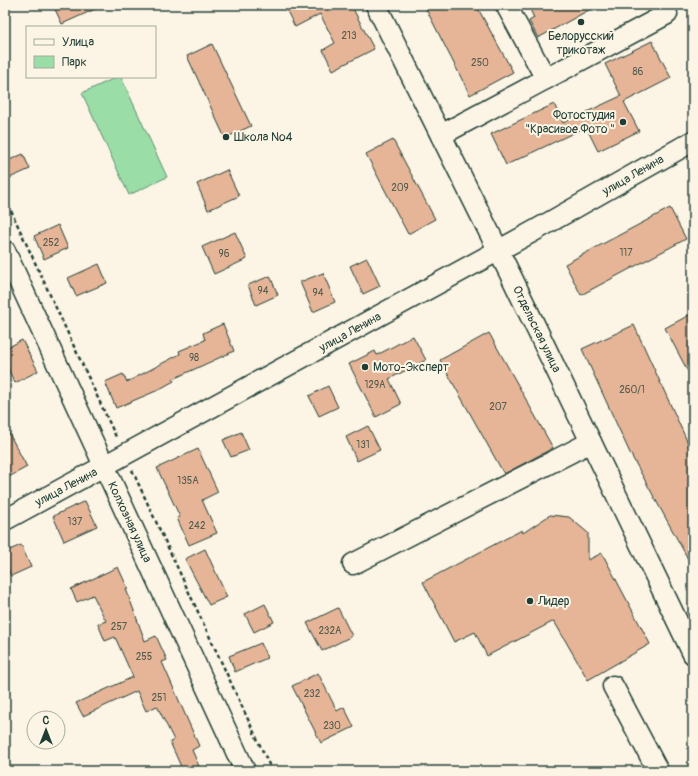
<svg xmlns="http://www.w3.org/2000/svg" width="698" height="776" font-family="Pangolin,sans-serif">
  <style>
    .green { fill: #9bdda7; stroke: #5d8d6e }
    .building { fill: #e6b598; stroke: #1f3d34 }
    .lines { fill: none; stroke-linecap: round; stroke-linejoin: round }
    .minor-casing { stroke: #1f3d34; stroke-width: 23 }
    .path { stroke: #1f3d34; stroke-width: 2.5; stroke-dasharray: 4 3; stroke-linecap: butt }
    .minor { stroke: #fcf5e5; stroke-width: 20 }
    .poi-dot { fill: #1f3d34; stroke: #fcf5e5; stroke-width: 1.5 }
    .labels { text-anchor: middle; stroke-width: 4; stroke-linejoin: round; paint-order: stroke }
    .number-label { font-size: 10px; fill: #515b4d }
    .poi-label { font-size: 12px; fill: #1f3d34; stroke: #fcf5e5; text-anchor: start }
    .street-label { font-size: 12px; fill: #1f3d34; stroke: #fcf5e5 }
  </style>
  <rect width="100%" height="100%" fill="#fcf5e5"/>
  <filter id="ink" filterUnits="userSpaceOnUse"><feTurbulence type="fractalNoise" baseFrequency=".025" numOctaves="2"/><feDisplacementMap in="SourceGraphic" scale="8" xChannelSelector="R" yChannelSelector="G"/><feConvolveMatrix kernelMatrix="1 2 1 2 8 2 1 2 1" color-interpolation-filters="sRGB"/></filter>
  <g filter="url(#ink)">
    <!-- green -->
    <polygon class="green" points="117,77 121,77 167,177 129,195 82,93"/>
    <!-- building -->
    <g class="building">
      <polygon points="53,5 104,5 62,24"/>
      <polygon points="284,5 351,5 374,49 333,70 323,50 335,43 320,14 295,27"/>
      <polygon points="424,5 476,5 513,72 470,95"/>
      <polygon points="528,5 598,5 538,38 529,21 534,18"/>
      <polygon points="652,41 671,78 624,102 639,131 598,151 586,127 506,165 491,134 554,104 563,123 621,96 605,64"/>
      <polygon points="212,44 251,126 225,138 187,56"/>
      <polygon points="393,140 435,219 408,234 366,154"/>
      <polygon points="23,154 30,169 5,180 5,162"/>
      <polygon points="227,170 239,196 208,210 197,184"/>
      <polygon points="670,208 686,239 581,295 565,264"/>
      <polygon points="58,225 68,248 44,259 34,236"/>
      <polygon points="235,232 247,259 214,274 202,247"/>
      <polygon points="367,258 380,286 363,294 350,266"/>
      <polygon points="99,264 107,283 76,296 68,278"/>
      <polygon points="323,273 335,302 313,312 300,282"/>
      <polygon points="270,276 278,295 256,305 248,285"/>
      <polygon points="693,313 693,381 665,328"/>
      <polygon points="223,324 234,351 173,379 174,381 156,391 116,408 105,382 123,374 127,382 180,354 179,351 205,340 203,333"/>
      <polygon points="634,325 693,454 693,568 630,453 582,349"/>
      <polygon points="489,333 553,448 504,474 440,360"/>
      <polygon points="413,336 426,360 389,379 401,404 376,417 349,364 375,351 377,355"/>
      <polygon points="22,340 38,371 15,383 5,363 5,349"/>
      <polygon points="328,386 338,407 319,416 309,396"/>
      <polygon points="5,426 27,467 5,479"/>
      <polygon points="368,426 380,450 357,461 346,437"/>
      <polygon points="241,432 249,450 231,457 223,440"/>
      <polygon points="198,449 218,492 202,500 217,533 189,545 177,518 180,517 157,468"/>
      <polygon points="85,501 97,526 64,541 53,516"/>
      <polygon points="550,515 569,517 588,533 588,560 602,553 650,644 588,680 554,621 487,656 475,632 454,642 423,582 522,530 523,533"/>
      <polygon points="21,545 31,567 11,576 5,562 5,552"/>
      <polygon points="205,549 227,597 209,605 185,559"/>
      <polygon points="118,567 128,589 126,589 145,641 156,636 167,660 162,662 199,746 192,750 201,771 183,771 170,742 174,740 157,706 146,711 137,691 83,716 76,703 133,677 115,637 105,641 98,624 106,621 93,595 77,602 71,589"/>
      <polygon points="265,604 274,622 254,632 245,614"/>
      <polygon points="338,608 352,636 322,651 307,623"/>
      <polygon points="261,643 267,658 235,672 229,656"/>
      <polygon points="318,673 337,711 344,707 354,727 321,743 292,686"/>
    </g>
    <g class="lines">
      <!-- minor casing -->
      <g class="minor-casing">
        <g id="minor">
          <polyline points="376,5 513,280 693,654"/>
          <polyline points="506,5 546,79"/>
          <polyline points="441,135 667,14 662,5"/>
          <polyline points="5,251 245,771"/>
          <polyline points="5,520 534,231 693,141"/>
          <polyline points="353,564 591,442"/>
          <polyline points="613,686 658,771"/>
        </g>
      </g>
      <!-- path -->
      <g class="path">
        <polyline points="5,198 117,439"/>
        <polyline points="132,470 272,771"/>
      </g>
      <!-- minor -->
      <use href="#minor" class="minor"/>
    </g>
  </g>
  <!-- markers -->
  <g class="poi-dot">
    <circle cx="581" cy="22" r="4"/>
    <circle cx="623" cy="122" r="4"/>
    <circle cx="226" cy="137" r="4"/>
    <circle cx="365" cy="367" r="4"/>
    <circle cx="530" cy="601" r="4"/>
  </g>
  <g class="labels">
    <!-- number labels -->
    <g class="number-label">
      <text x="349" y="39">213</text>
      <text x="480" y="66">250</text>
      <text x="638" y="75">86</text>
      <text x="400" y="191">209</text>
      <text x="51" y="246">252</text>
      <text x="626" y="256">117</text>
      <text x="224" y="257">96</text>
      <text x="263" y="294">94</text>
      <text x="318" y="296">94</text>
      <text x="194" y="361">98</text>
      <text x="375" y="388">129А</text>
      <text x="632" y="393">260/1</text>
      <text x="498" y="410">207</text>
      <text x="363" y="448">131</text>
      <text x="188" y="484">135А</text>
      <text x="75" y="525">137</text>
      <text x="197" y="529">242</text>
      <text x="119" y="630">257</text>
      <text x="330" y="634">232А</text>
      <text x="144" y="660">255</text>
      <text x="312" y="697">232</text>
      <text x="159" y="701">251</text>
      <text x="332" y="729">230</text>
    </g>
    <!-- poi labels -->
    <g class="poi-label">
      <text x="581" y="40" text-anchor="middle">Белорусский<tspan x="581" dy="14">трикотаж</tspan></text>
      <text x="615" y="119" text-anchor="end">Фотостудия<tspan x="615" dy="14">"Красивое Фото "</tspan></text>
      <text x="234" y="141">Школа №4</text>
      <text x="373" y="371">Мото-Эксперт</text>
      <text x="538" y="605">Лидер</text>
    </g>
    <!-- street labels -->
    <g class="street-label">
      <text transform="translate(633 175) rotate(-30)" y="4">улица Ленина</text>
      <text transform="translate(537 329) rotate(64)" y="4">Отдельская улица</text>
      <text transform="translate(350 332) rotate(-29)" y="4">улица Ленина</text>
      <text transform="translate(66 487) rotate(-28)" y="4">улица Ленина</text>
      <text transform="translate(130 522) rotate(65)" y="4">Колхозная улица</text>
    </g>
  </g>
  <!-- margin -->
  <rect width="698" height="776" fill="none" stroke="#fcf5e5" stroke-width="20"/>
  <rect x="10" y="10" width="678" height="756" fill="none" stroke="#1f3d34" stroke-width="1.5" filter="url(#ink)"/>
  <!-- legend -->
  <rect x="26" y="26" width="130" height="52" fill="#fcf5e5" stroke="#a4ab9e"/>
  <rect x="34" y="39" width="20" height="6" fill="#fcf5e5" stroke="#a4ab9e"/>
  <text x="62" y="46" font-size="12" fill="#1f3d34">Улица</text>
  <rect x="34" y="56" width="20" height="12" fill="#9bdda7" stroke="#a4ab9e"/>
  <text x="62" y="66" font-size="12" fill="#1f3d34">Парк</text>
  <!-- north arrow -->
  <g transform="translate(46 730)"><circle r="19" fill="#fcf5e5" stroke="#a4ab9e"/>
  <path d="M0-3L7 15L0 10L-7 15Z" fill="#1f3d34"/>
  <text y="-6" font-size="11" font-weight="bold" text-anchor="middle" fill="#1f3d34">С</text>
  </g>
</svg>
